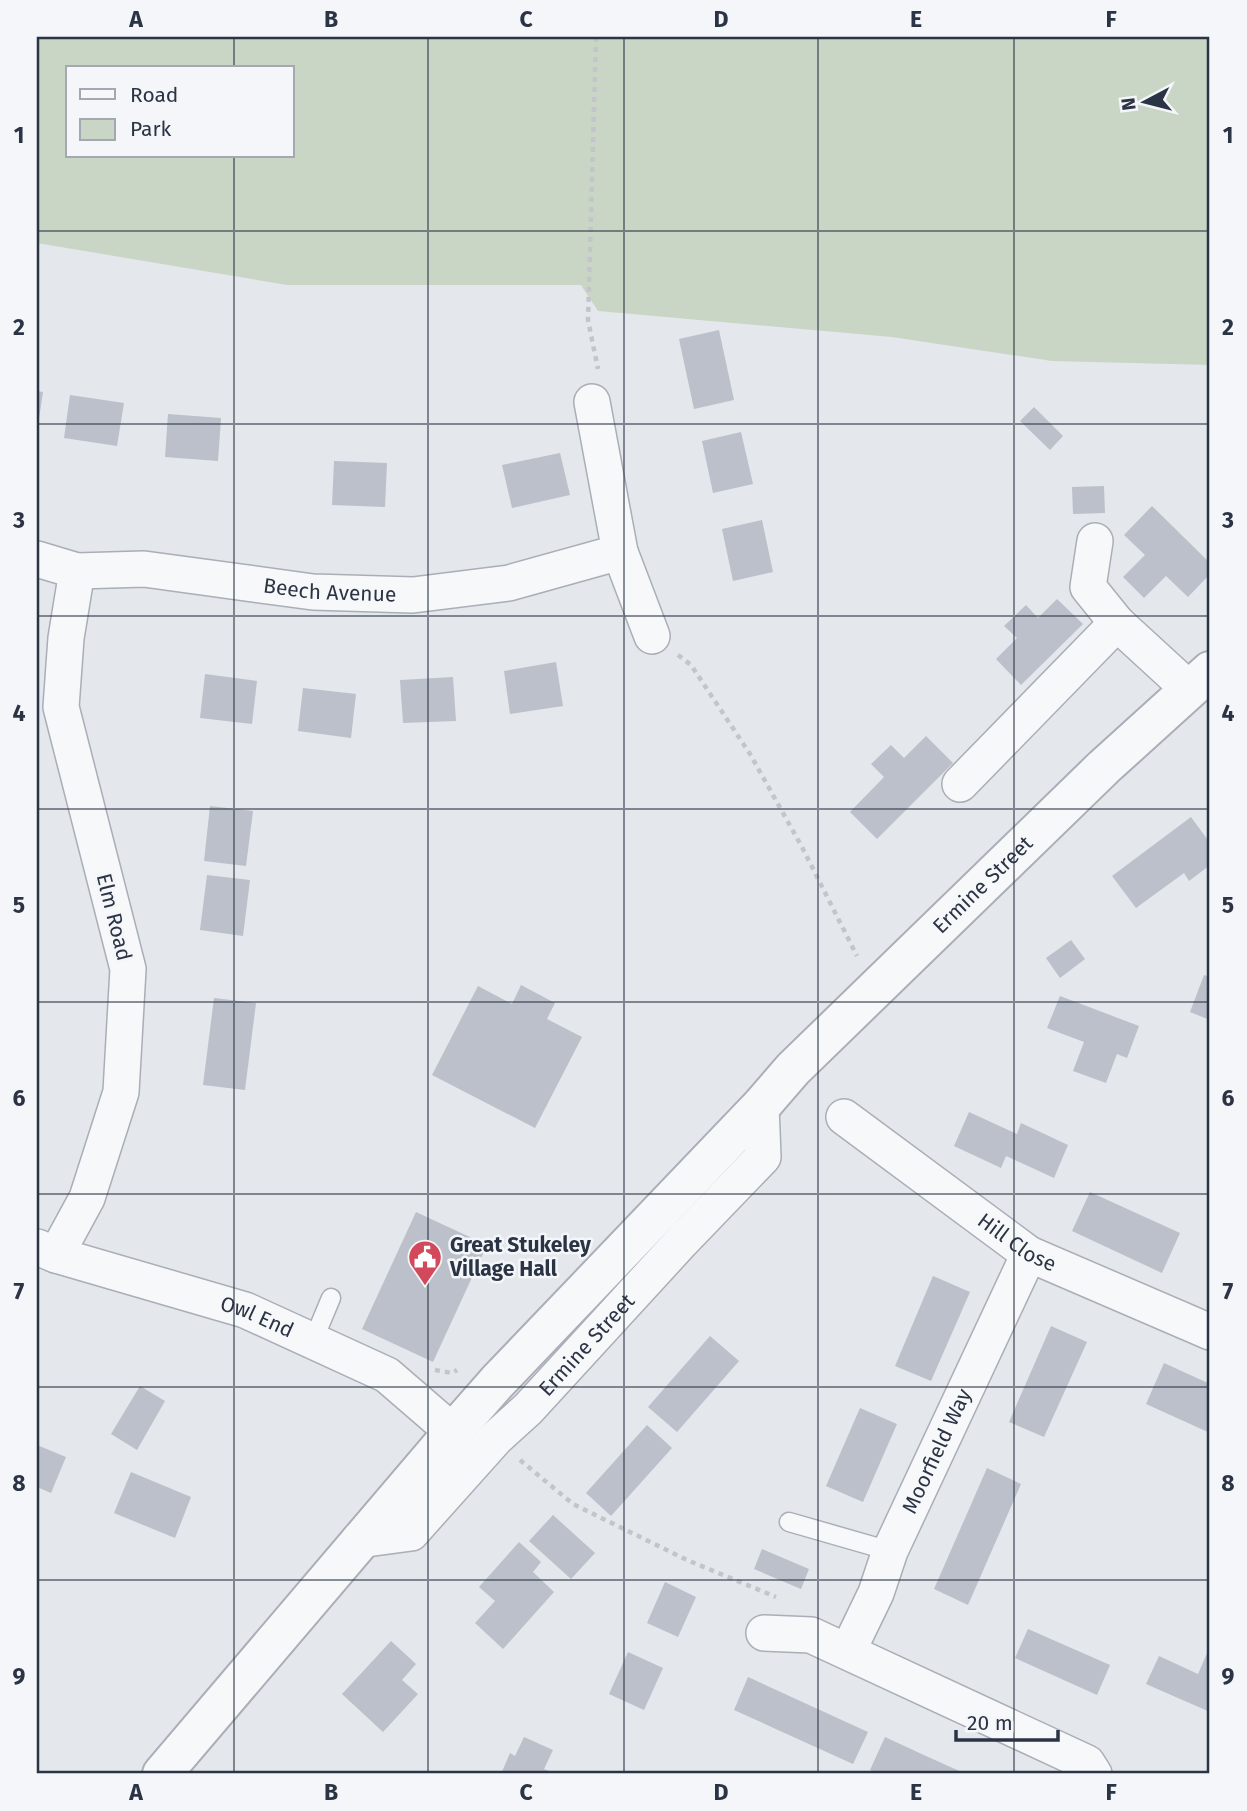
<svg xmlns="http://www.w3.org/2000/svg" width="1247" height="1811" font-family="'Fira Sans',sans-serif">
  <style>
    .green { fill: #c9d6c5; fill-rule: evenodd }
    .building { fill: #bbc0ca }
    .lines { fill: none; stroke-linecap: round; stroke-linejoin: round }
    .service-casing { stroke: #a9aeb7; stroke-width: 21 }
    .minor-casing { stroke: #a9aeb7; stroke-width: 38 }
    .tertiary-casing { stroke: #a9aeb7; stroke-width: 42 }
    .path { stroke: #c2c5cb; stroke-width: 4.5; stroke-dasharray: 5 5; stroke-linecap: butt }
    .service { stroke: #f7f8fa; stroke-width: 18 }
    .minor { stroke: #f7f8fa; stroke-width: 35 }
    .tertiary { stroke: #f7f8fa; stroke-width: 38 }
    .grid { fill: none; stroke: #2b3445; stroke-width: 2; stroke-opacity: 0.55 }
    .labels { text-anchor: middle; stroke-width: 5; stroke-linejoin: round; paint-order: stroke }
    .street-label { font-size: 21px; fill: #2b3445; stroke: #f4f6f9 }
    .poi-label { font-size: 21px; font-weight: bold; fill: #2b3445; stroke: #f4f6f9; text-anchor: start }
    .neatline { fill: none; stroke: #2b3445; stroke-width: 2.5 }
    .grid-label { font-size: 23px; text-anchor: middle; font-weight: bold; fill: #2b3445 }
  </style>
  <rect width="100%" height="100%" fill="#e4e7ec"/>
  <!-- green -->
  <path class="green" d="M37,37H1210V365L1052,361L892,337L598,311L581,285H287L37,243ZM68,68H292V156H68Z"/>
  <!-- building -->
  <g class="building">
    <polygon points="719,330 734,400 694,409 679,339"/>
    <polygon points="37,391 43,392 38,425 37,424"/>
    <polygon points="70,395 124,403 117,446 64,438"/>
    <polygon points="1034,407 1063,436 1050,450 1020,421"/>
    <polygon points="168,414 221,418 218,461 165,457"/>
    <polygon points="741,432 753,484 713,493 702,441"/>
    <polygon points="560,453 570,495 512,508 502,465"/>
    <polygon points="334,461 387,463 385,507 332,505"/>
    <polygon points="1104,486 1105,513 1073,514 1072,487"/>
    <polygon points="1152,506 1210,563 1210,574 1188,597 1166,576 1144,598 1123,577 1145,555 1124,535"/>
    <polygon points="762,520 773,572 733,581 722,529"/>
    <polygon points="1057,599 1083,624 1021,685 996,659 1017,638 1004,626 1026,605 1038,618"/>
    <polygon points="556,662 563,706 510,714 504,671"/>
    <polygon points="205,674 257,681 252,724 200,718"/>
    <polygon points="453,677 456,721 403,723 400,680"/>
    <polygon points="303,688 356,694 351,738 298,731"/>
    <polygon points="926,736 953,763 877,839 850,812 884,777 871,764 891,745 904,758"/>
    <polygon points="210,806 253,811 246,866 204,861"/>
    <polygon points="1191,817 1210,843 1210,865 1189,881 1184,873 1136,908 1112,876"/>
    <polygon points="207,875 250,880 243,936 200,930"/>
    <polygon points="1071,940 1085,959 1060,978 1046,958"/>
    <polygon points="1204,975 1210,977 1210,1020 1190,1012"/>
    <polygon points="521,985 555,1003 547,1019 582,1037 535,1128 432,1075 478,986 512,1004"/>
    <polygon points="1060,996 1139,1026 1127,1058 1117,1054 1106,1083 1073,1071 1084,1042 1047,1028"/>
    <polygon points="214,998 256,1003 245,1090 203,1085"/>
    <polygon points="969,1112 1017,1134 1021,1123 1068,1145 1054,1178 1006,1156 1001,1168 954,1146"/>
    <polygon points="1090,1192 1180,1233 1162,1273 1072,1231"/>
    <polygon points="416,1212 487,1245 433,1362 362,1329"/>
    <polygon points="933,1276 970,1292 931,1381 895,1366"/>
    <polygon points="1051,1326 1087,1342 1044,1437 1009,1422"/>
    <polygon points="710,1336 739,1361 677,1432 648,1407"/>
    <polygon points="1164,1363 1210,1384 1210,1433 1146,1404"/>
    <polygon points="140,1386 165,1401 137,1450 111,1434"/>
    <polygon points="860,1408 897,1424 863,1502 826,1486"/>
    <polygon points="647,1425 672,1448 611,1516 586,1493"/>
    <polygon points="37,1445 66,1457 51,1493 37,1487"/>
    <polygon points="987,1468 1021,1484 968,1605 934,1589"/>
    <polygon points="131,1472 191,1497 175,1538 114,1513"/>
    <polygon points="553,1515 595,1553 571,1579 529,1541"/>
    <polygon points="519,1542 541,1562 533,1572 554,1592 503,1649 475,1623 495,1601 479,1587"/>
    <polygon points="762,1549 809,1569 801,1589 754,1569"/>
    <polygon points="665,1582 696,1597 678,1637 647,1623"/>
    <polygon points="1028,1629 1110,1665 1097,1695 1015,1658"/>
    <polygon points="391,1641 416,1664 402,1680 418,1694 383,1732 342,1694"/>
    <polygon points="1208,1651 1210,1651 1210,1712 1146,1684 1159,1656 1198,1674"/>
    <polygon points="628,1652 663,1668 644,1710 609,1694"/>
    <polygon points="748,1677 868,1732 853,1764 734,1710"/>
    <polygon points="524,1737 553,1750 544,1769 556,1774 501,1774 510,1753 515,1756"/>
    <polygon points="885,1737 926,1756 966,1774 879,1774 870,1770"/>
  </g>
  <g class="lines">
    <!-- service casing -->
    <g class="service-casing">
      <g id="service">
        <polyline points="313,1341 331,1298"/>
        <polyline points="789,1522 890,1551"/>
      </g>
    </g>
    <!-- minor casing -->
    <g class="minor-casing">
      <g id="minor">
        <polyline points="1095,541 1088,587 1117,623"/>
        <polyline points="620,552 652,636"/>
        <path id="s1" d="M37,559L77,571L144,569L313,592L413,595L509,583L620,552L592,402"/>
        <polyline points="960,784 1117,623 1189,689"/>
        <path id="s2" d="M844,1117L1029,1254L1210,1332"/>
        <path id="s3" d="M37,1247L56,1255L245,1310L387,1375L453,1432"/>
        <polyline points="56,1255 87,1198 121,1092 128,969 61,707 66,638 77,571"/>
        <path id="s4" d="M359,1540L411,1533L496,1438L528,1409L682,1241L763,1157L761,1106"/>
        <polyline points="764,1633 811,1635 1087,1763 1094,1774"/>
        <path id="s5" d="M848,1651L876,1593L890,1551L1029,1254"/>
      </g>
    </g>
    <!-- tertiary casing -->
    <g class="tertiary-casing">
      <g id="tertiary">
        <path id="s6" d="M162,1774L453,1432L497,1382L761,1106L793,1069L1104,767L1210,671"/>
      </g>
    </g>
    <!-- path -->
    <g class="path">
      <polyline points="596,37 588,320 598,369"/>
      <polyline points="678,655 691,665 750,754 802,847 857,956"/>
      <polyline points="435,1370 452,1373 457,1370"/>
      <polyline points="520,1460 573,1504 687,1560 776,1597"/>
    </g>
    <!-- service -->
    <use href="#service" class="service"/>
    <!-- minor -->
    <use href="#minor" class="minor"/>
    <!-- tertiary -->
    <use href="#tertiary" class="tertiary"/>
  </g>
  <!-- grid -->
  <path class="grid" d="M234,37V68M428,37V1774M624,37V1774M818,37V1774M1014,37V1774M234,156V1774M37,231H1210M37,424H1210M37,616H1210M37,809H1210M37,1002H1210M37,1194H1210M37,1387H1210M37,1580H1210"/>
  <!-- icons -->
  <defs>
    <g id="civic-pin" transform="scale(1.75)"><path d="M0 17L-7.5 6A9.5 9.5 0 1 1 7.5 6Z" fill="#d1495b" stroke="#f4f6f9"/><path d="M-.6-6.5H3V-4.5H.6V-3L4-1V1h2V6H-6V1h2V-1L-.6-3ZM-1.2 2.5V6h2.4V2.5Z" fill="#fff"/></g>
  </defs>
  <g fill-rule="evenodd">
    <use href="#civic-pin" x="425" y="1257"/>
  </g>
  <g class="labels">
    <!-- street labels -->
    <g class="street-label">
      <text dy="7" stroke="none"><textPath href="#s1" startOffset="296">Beech Avenue</textPath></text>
      <text dy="7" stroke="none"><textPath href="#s6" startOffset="1211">Ermine Street</textPath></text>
      <text transform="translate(114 917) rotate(76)" y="7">Elm Road</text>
      <text dy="7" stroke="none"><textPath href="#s2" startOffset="214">Hill Close</textPath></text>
      <text dy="7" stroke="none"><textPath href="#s3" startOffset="231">Owl End</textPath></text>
      <text dy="7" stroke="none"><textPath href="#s4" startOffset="310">Ermine Street</textPath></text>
      <text dy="7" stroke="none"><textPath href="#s5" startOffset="219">Moorfield Way</textPath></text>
    </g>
    <!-- poi labels -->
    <g class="poi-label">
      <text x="450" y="1252">Great Stukeley<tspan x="450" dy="24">Village Hall</tspan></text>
    </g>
  </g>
  <!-- border -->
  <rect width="1247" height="1811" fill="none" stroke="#f4f6f9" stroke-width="77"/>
  <!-- legend -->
  <rect x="66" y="66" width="228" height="91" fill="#f4f6f9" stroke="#a4a8b1" stroke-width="2"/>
  <rect x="80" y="89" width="35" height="10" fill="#f7f8fa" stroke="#a4a8b1" stroke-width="2"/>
  <text x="130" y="102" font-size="21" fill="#2b3445">Road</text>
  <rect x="80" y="119" width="35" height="21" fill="#c9d6c5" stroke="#a4a8b1" stroke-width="2"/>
  <text x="130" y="136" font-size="21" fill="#2b3445">Park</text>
  <!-- north arrow -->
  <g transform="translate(1145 102) rotate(263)" stroke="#f4f6f9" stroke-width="5" paint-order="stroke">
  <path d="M0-5L12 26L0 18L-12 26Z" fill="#2b3445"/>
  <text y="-10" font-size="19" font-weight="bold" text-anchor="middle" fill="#2b3445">N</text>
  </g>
  <!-- scale -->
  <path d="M956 1730v10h102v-10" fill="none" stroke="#2b3445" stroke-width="3.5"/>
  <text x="967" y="1730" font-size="21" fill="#2b3445" stroke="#f4f6f9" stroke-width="5" paint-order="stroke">20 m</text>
  <rect x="38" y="38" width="1170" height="1734" class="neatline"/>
  <g class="grid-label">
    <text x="136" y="27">A</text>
    <text x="331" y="27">B</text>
    <text x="526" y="27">C</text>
    <text x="721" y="27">D</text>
    <text x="916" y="27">E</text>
    <text x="1111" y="27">F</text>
    <text x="19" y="143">1</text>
    <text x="1228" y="143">1</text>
    <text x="19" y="335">2</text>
    <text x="1228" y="335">2</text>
    <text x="19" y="528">3</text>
    <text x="1228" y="528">3</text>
    <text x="19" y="721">4</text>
    <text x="1228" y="721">4</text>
    <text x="19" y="913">5</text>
    <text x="1228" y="913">5</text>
    <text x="19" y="1106">6</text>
    <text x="1228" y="1106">6</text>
    <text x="19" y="1299">7</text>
    <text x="1228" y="1299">7</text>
    <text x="19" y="1491">8</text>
    <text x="1228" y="1491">8</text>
    <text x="19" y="1684">9</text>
    <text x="1228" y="1684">9</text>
    <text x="136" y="1800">A</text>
    <text x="331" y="1800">B</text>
    <text x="526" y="1800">C</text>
    <text x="721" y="1800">D</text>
    <text x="916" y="1800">E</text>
    <text x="1111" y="1800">F</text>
  </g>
</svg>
